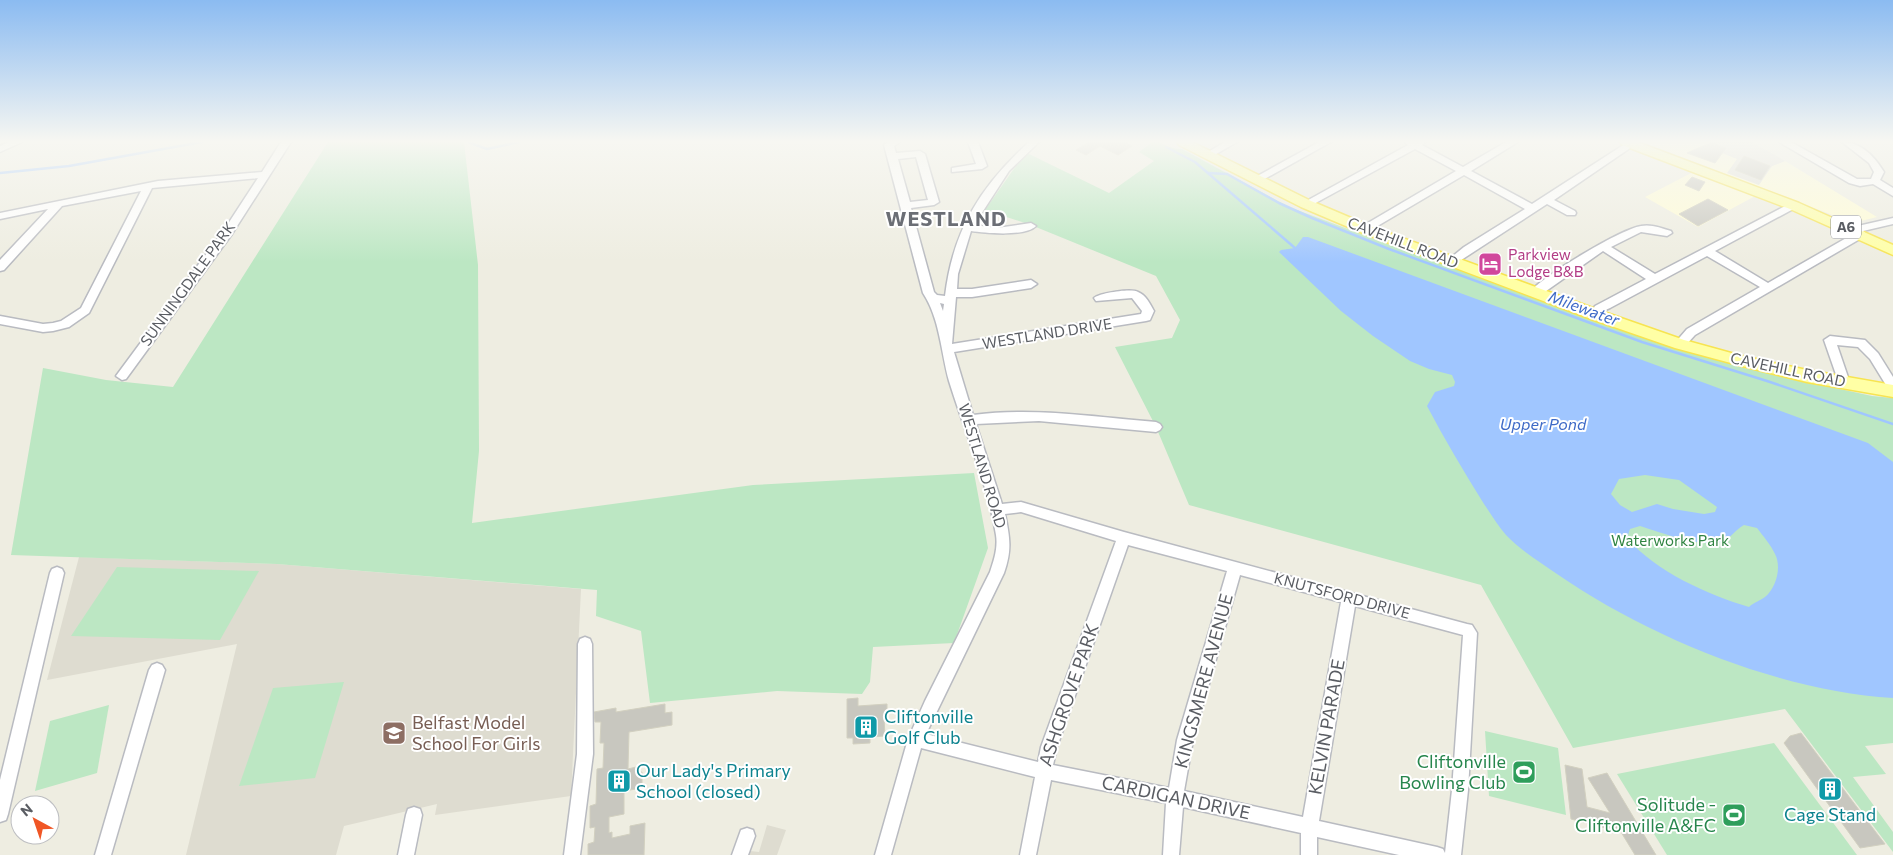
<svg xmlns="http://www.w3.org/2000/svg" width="1893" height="855" font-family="Commissioner,sans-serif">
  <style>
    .commercial { fill: #fffcd5 }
    .industrial { fill: #e1e0d9 }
    .education { fill: #dedcd0 }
    .green { fill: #bce7c3 }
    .water { fill: #a0c6ff; fill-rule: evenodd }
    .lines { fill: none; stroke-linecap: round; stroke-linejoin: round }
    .stream { stroke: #a0c6ff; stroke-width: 2.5 }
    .building { fill: #c8c7bf; stroke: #d2d0c0 }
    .minor-casing { stroke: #b9bbc1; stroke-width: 3 }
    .major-casing { stroke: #f7e451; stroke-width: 3 }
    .minor { fill: #fff; fill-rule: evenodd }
    .major { fill: #ffffa5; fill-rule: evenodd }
    .labels { text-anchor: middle; stroke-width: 4; stroke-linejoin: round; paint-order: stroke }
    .shield { fill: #fff; stroke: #8c8e92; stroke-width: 1 }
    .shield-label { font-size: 14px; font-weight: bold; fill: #5a5d63 }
    .street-label { font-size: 15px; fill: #5a5d63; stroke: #fff }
    .hotel-label { font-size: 15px; fill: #b23c85; stroke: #fff; text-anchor: start }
    .park-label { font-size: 15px; fill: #308442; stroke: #fff }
    .water-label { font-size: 16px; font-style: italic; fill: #3e6ac7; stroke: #fff }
    .near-street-label { font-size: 18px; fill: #5a5d63; stroke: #fff }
    .near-culture-label { font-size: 18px; fill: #0d838f; stroke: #fff; text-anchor: start }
    .near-education-label { font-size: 18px; fill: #785e54; stroke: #fff; text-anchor: start }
    .near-leisure-label { font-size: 18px; fill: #27864d; stroke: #fff; text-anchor: end }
    .district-label { font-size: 20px; font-weight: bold; letter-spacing: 1px; fill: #6b6e75; stroke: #fff }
  </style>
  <rect width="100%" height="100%" fill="#eeede1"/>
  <!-- commercial -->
  <g class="commercial">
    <polygon points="1643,142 1715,142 1724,147 1725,150 1723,153 1772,166 1785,161 1877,217 1853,223"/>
    <polygon points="1695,171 1757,195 1698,227 1645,197"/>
  </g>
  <!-- industrial -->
  <polygon class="industrial" points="1715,142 1752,142 1785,161 1772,166 1759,185 1727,173 1737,159 1722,153 1725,150 1724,147"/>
  <!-- education -->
  <g class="education">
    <polygon points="79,557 277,564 581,589 571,796 435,815 437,804 344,826 336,855 186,855 237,644 47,680"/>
    <polygon points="767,825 786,830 777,855 749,855 750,851 759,852"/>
  </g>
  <!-- green -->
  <g class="green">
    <polygon points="328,142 464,142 478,265 479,451 472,523 753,485 974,473 988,548 954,643 873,647 870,682 862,694 777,691 650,703 641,631 596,616 597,590 277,564 11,555 43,368 106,380 173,387"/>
    <path d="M1152,142C1164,142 1168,149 1182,149L1289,207L1611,327L1744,368L1872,396L1893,398V743L1865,746L1886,774L1853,777L1893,832V852L1785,709L1573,748L1481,585L1189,505L1156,427L1115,347L1172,338L1180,320L1156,276L1031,225L985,210L1013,170L1027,153L1109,193L1154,161L1139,152Z"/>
    <polygon points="117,567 259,571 220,640 71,636"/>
    <polygon points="344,682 315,778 239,786 273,688"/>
    <polygon points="109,705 97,773 35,791 50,721"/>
    <polygon points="1485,731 1558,748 1566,815 1489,796"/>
    <polygon points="1774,743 1857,855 1667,855 1617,774"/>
  </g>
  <!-- water -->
  <path class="water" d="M1303,237H1308L1868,443L1893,462V698C1780,691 1650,638 1557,574C1540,562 1520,550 1506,535C1498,526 1491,514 1484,504C1464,472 1445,440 1427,406L1435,392L1454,386L1455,382L1452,375L1429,369L1410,361L1373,336L1341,311L1279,252L1281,250L1295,248ZM1645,475L1679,480L1717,507L1715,512L1704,514L1673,509L1657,504L1632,512L1620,505L1611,494L1619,479ZM1744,525L1757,528C1763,536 1771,545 1775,554C1782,567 1776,588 1765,597C1760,601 1754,602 1749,607C1708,595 1655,571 1627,538L1630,529L1640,526C1660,532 1703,549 1723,541C1732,537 1736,529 1744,525Z"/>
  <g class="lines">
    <!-- stream -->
    <g class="stream">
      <polyline points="468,142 487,149 519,142"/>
      <polyline points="1166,147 1195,162 1295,248"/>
      <polyline points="0,173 69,166 202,142"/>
      <polyline points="1208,173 1227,174 1279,203 1312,218 1389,249 1642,342 1767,381 1893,424"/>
    </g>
  </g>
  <!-- building -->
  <g class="building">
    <polygon points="1089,142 1125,142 1132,146 1118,155 1100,146 1086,155 1076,150"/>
    <polygon points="1712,142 1726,148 1715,163 1687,153"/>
    <polygon points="1744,156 1770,166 1761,180 1735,170"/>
    <polygon points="1692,177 1705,182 1699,191 1685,185"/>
    <polygon points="1708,199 1728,210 1698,226 1679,214"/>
    <polygon points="858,698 858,706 887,704 887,718 884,718 885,736 870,737 870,743 853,744 853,738 847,738 847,699"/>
    <polygon points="665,704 665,713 672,712 672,725 629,732 628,769 636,767 636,773 642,772 642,788 624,791 624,814 609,817 609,833 612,832 612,838 630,834 630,826 645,823 644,855 588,855 588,844 594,842 595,827 590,828 590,806 596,804 597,769 603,768 604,743 600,743 601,722 595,722 594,712 616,708 616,712"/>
    <polygon points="1801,733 1878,835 1885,844 1860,848 1784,743 1790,736"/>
    <polygon points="1565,765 1582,769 1587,807 1610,813 1588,778 1607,773 1656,855 1635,855 1621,832 1571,819"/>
  </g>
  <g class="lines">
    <!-- minor casing -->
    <g class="minor-casing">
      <g id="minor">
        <polygon points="9,142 22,142 0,152 0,146"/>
        <polygon points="281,142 291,142 232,234 126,379 122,380 116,376 224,230 258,178 152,188 89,313 69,327 53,331 43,332 0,324 0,316 43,324 53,323 61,321 81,308 141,191 62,206 4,270 0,271 0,260 48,209 0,219 0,213 158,181 262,172"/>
        <path d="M888,142H900L894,146L896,153L920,151L925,154L939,202L934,205L911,208L934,292L937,295L945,296C953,230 980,187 1029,142H1039L1009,171L974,225L997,228L1031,223L1036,226C1025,237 986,233 971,231L958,274L957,289H972L1031,280L1037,284L1031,288L972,297H956L952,344L1141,314L1142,311L1132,298L1096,301L1094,298C1099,293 1132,288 1138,292C1146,295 1150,304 1154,311L1150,320L1146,321L954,352L973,415C1034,407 1095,417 1156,422L1160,424L1162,427L1160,430L1156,432L1039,421L976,424L1002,504L1021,502L1124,532L1467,624L1472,625L1477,633L1468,790L1461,855H1399L1317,837V855H1301V833L1183,807L1179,855H1163L1166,803L1051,780L1036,855H1020L1035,777L921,748L891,855H875L908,739L925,701L990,572C994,560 998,548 996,535C988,484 964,430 949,381C941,352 940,319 923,293L884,145ZM916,157L928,200L910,202L898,159ZM940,303L944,304L943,311ZM1021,512L1116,541L1041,747L1038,762L926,734L1004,573C1012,550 1010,538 1005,514ZM1128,545L1227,571L1177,740L1169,788L1053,765L1057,747ZM1240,575L1341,602L1303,817L1184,791L1193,740ZM1355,606L1463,635L1452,790L1445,853L1443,849L1437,847L1319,821Z"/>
        <polygon points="968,142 978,142 987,166 982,169 952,172 952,168 976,164"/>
        <polygon points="1225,142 1237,142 1211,157 1205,157 1203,155"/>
        <polygon points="1319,142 1331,142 1261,181 1257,182 1252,179"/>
        <polygon points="1405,142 1425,142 1422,145 1463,167 1506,142 1518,142 1471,171 1532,204 1628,142 1634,142 1636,144 1554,200 1575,211 1576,213 1575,215 1567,215 1547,204 1452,266 1448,264 1447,262 1448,260 1464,247 1525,209 1464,175 1369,231 1361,231 1360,229 1361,227 1456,171 1415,149 1310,206 1306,207 1301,204 1408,145"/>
        <path d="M1779,142H1791L1857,179H1871L1874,172L1869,163L1842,142C1861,142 1875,157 1884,172L1880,180L1893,188V196L1873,184L1860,186L1849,183Z"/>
        <path d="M1793,202L1798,205L1797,207L1715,251L1768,283L1855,233L1849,232L1848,230L1849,228L1893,218V224L1863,231L1866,234L1865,236L1695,335L1684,347L1680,348L1674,344L1687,329L1760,287L1707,256L1610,308L1603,311L1600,318L1596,319L1590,315L1595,306L1646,279L1603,251L1539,296L1535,297L1529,293C1541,277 1621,229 1641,226C1651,224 1661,228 1671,231L1672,233L1667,236L1641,232L1611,247L1655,274Z"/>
        <polygon points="1830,336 1865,340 1878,353 1893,377 1893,391 1889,390 1870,359 1858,347 1837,345 1850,383 1848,386 1840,386 1824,340"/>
        <polygon points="57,567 62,569 64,573 8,814 6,820 0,822 0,780 50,573 52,569"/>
        <polygon points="585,637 590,639 592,644 593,754 580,855 564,855 577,754 578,644 580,639"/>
        <polygon points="157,663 162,665 165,670 111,855 95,855 149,670 152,665"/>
        <polygon points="414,807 420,809 422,815 414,855 398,855 406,815 408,809"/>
        <polygon points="747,828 753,830 755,836 748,855 732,855 741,830"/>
      </g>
    </g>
    <!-- major casing -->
    <g class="major-casing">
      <g id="major">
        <polygon points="1177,142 1192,142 1311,201 1370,226 1601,311 1684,340 1742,356 1807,370 1893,385 1893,397 1807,382 1742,366 1675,348 1591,319 1360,232 1301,207 1179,145"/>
        <polygon points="1620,142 1637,142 1799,203 1893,245 1893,255 1790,209 1622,145"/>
      </g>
    </g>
    <!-- minor -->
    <use href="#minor" class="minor"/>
    <!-- major -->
    <use href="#major" class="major"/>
  </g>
  <!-- sky -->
  <linearGradient id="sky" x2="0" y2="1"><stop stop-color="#8bbbf1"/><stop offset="0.54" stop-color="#f7f7f2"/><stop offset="1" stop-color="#f7f7f2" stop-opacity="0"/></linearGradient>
  <rect width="1893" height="262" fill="url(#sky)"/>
  <!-- icons -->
  <defs>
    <g id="hotel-square" transform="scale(1.25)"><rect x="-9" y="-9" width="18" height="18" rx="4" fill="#d1479c" stroke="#fff"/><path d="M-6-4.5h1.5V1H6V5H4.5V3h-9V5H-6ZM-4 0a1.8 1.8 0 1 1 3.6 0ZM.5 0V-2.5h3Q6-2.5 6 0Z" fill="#fff"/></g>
    <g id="building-square" transform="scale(1.25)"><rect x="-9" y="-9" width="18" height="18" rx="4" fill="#0f9aa8" stroke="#fff"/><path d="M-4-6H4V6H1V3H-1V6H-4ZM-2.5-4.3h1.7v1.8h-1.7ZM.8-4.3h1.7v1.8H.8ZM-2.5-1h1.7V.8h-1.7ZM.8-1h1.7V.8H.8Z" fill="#fff"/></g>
    <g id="school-square" transform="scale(1.25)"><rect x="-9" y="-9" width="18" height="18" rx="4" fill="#8d6e63" stroke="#fff"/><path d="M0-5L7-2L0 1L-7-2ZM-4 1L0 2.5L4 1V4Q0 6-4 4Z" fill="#fff"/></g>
    <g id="stadium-square" transform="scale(1.25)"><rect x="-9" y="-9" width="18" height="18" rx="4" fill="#2e9e5b" stroke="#fff"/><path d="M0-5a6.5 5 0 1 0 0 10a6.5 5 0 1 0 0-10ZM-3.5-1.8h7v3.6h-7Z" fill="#fff"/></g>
  </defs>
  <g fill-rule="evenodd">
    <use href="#hotel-square" x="1490" y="264"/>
    <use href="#building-square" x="866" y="727"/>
    <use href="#school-square" x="394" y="733"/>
    <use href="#stadium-square" x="1524" y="772"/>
    <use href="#building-square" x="619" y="781"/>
    <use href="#building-square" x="1830" y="789"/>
    <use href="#stadium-square" x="1734" y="815"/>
  </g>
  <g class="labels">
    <!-- shield labels -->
    <rect class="shield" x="1831" y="215.5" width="30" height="23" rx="4"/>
    <g class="shield-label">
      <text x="1846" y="232">A6</text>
    </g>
    <!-- street labels -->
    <g class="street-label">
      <text transform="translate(1403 243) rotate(21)" y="5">CAVEHILL ROAD</text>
      <text transform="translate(188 284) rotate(-54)" y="5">SUNNINGDALE PARK</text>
      <text transform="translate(1047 334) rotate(-9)" y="5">WESTLAND DRIVE</text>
      <text transform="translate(1788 370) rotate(12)" y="5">CAVEHILL ROAD</text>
      <text transform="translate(982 466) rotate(73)" y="5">WESTLAND ROAD</text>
      <text transform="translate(1342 596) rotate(15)" y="5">KNUTSFORD DRIVE</text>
    </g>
    <!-- hotel labels -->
    <g class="hotel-label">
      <text x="1508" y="260">Parkview<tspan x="1508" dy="17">Lodge B&amp;B</tspan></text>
    </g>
    <!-- park labels -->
    <g class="park-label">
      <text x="1670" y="546">Waterworks Park</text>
    </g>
    <!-- water labels -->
    <g class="water-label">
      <text transform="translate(1584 308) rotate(20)" y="6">Milewater</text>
      <text x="1543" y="430">Upper Pond</text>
    </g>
    <!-- near-street labels -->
    <g class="near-street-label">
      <text transform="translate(1204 681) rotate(-75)" y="6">KINGSMERE AVENUE</text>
      <text transform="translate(1069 695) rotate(-71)" y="6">ASHGROVE PARK</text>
      <text transform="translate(1327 727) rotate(-80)" y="6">KELVIN PARADE</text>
      <text transform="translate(1176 798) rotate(12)" y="6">CARDIGAN DRIVE</text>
    </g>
    <!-- near-culture labels -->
    <g class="near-culture-label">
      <text x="884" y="723">Cliftonville<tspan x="884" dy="21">Golf Club</tspan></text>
      <text x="636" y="777">Our Lady's Primary<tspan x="636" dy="21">School (closed)</tspan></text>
      <text x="1830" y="821" text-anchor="middle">Cage Stand</text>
    </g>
    <!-- near-education labels -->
    <g class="near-education-label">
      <text x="412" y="729">Belfast Model<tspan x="412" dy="21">School For Girls</tspan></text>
    </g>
    <!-- near-leisure labels -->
    <g class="near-leisure-label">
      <text x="1506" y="768">Cliftonville<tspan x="1506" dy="21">Bowling Club</tspan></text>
      <text x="1716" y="811">Solitude -<tspan x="1716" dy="21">Cliftonville A&amp;FC</tspan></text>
    </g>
    <!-- district labels -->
    <g class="district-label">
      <text x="946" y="226">WESTLAND</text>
    </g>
  </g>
  <!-- north arrow -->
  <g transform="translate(35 820) rotate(320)"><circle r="24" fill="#ffffff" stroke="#bdbec1"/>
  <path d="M0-4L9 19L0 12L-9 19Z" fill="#f05625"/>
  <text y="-8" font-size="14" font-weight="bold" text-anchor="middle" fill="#5a5d63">N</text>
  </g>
</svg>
